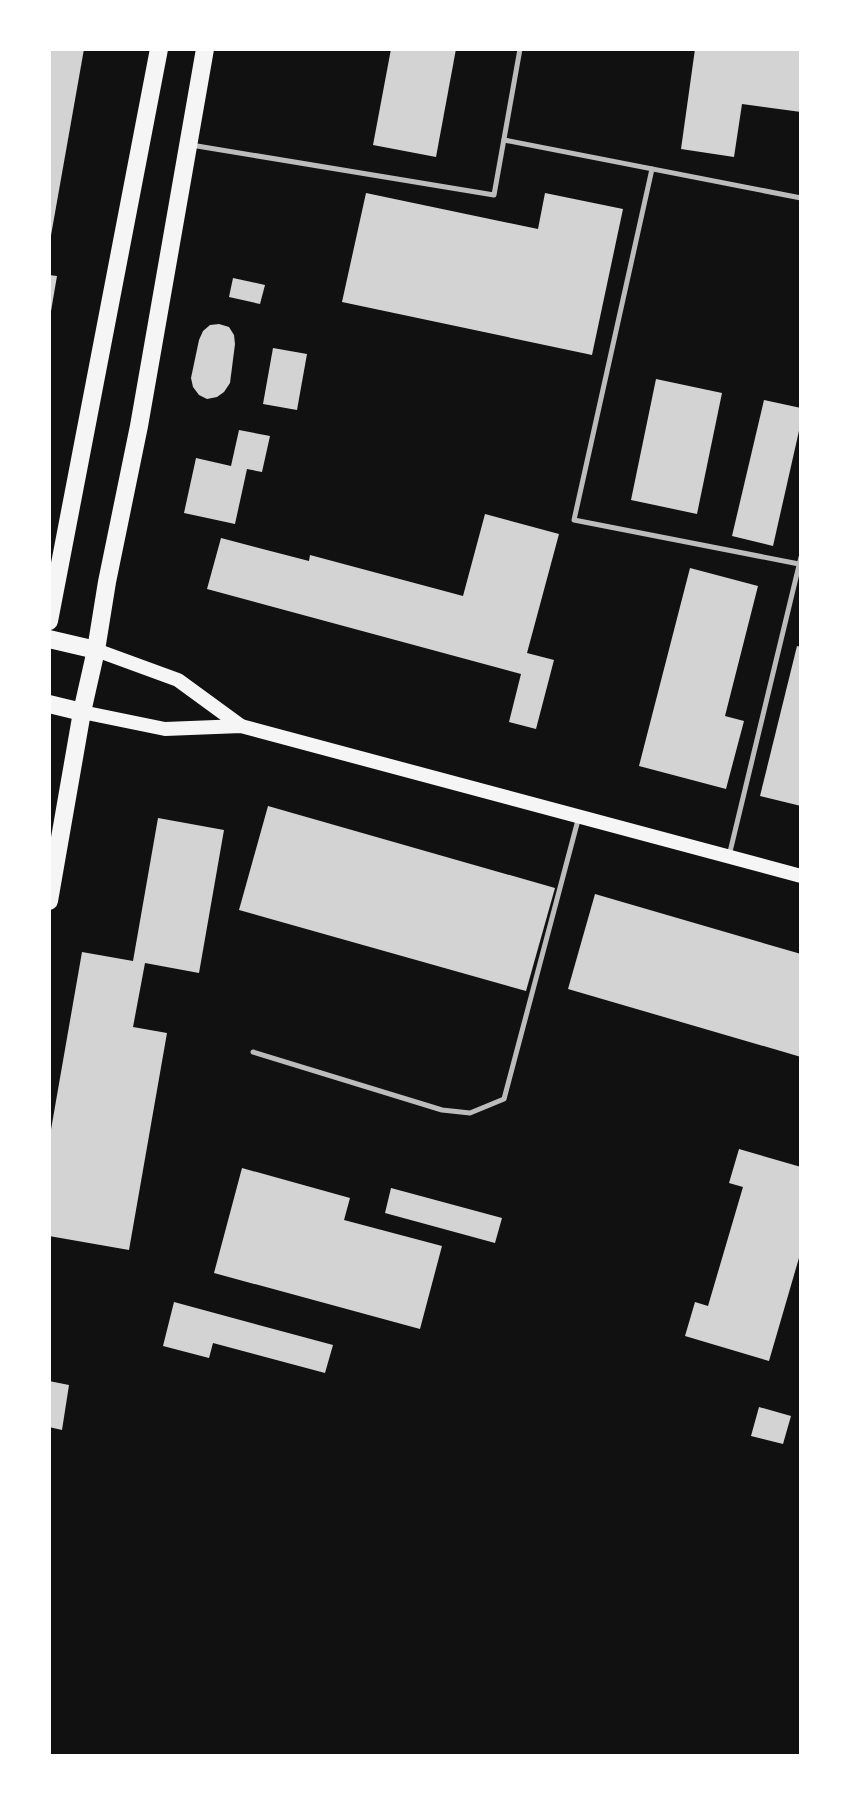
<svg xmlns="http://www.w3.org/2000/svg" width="850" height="1805" font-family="Figtree,sans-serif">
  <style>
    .building { fill: #d3d3d3 }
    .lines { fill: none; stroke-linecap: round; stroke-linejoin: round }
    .service { stroke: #bcbcbc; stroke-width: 5 }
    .secondary { stroke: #f5f5f5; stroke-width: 14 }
    .primary { stroke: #f5f5f5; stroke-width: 18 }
  </style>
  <rect width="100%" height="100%" fill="#111"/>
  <!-- building -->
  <g class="building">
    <polygon points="49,49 84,49 50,241 49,241"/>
    <polygon points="391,49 456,49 436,157 373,145"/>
    <polygon points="695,49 801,49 801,112 742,104 734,157 681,149"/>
    <polygon points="366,193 538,229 545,193 623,209 592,355 342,302"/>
    <polygon points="49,275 57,276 50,317 49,317"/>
    <polygon points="233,278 265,285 260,304 229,297"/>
    <polygon points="219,324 229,327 234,335 235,344 230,383 224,392 217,397 207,399 199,395 193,387 191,378 199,340 203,331 210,325"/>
    <polygon points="273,348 307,354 297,410 263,404"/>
    <polygon points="656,379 722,393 697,514 631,500"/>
    <polygon points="764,400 801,408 801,422 773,546 732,536"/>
    <polygon points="239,430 270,436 262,472 247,469 235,524 184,513 196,458 231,466"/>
    <polygon points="485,514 559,534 527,653 554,660 536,729 509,722 521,674 207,589 221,538 309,561 310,555 463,596"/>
    <polygon points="690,568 758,586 725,716 744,721 726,789 639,766"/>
    <polygon points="797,646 801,647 801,806 760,796"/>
    <polygon points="268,806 555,888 526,991 239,910"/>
    <polygon points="158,818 224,830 199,973 145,963 133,1027 167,1033 129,1250 49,1236 49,1141 82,952 133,961"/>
    <polygon points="595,894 801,954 801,1057 568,989"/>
    <polygon points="739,1149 801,1167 801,1251 769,1361 685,1336 695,1302 708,1306 743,1187 729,1183"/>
    <polygon points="242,1168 350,1198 344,1220 442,1246 420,1329 214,1273"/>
    <polygon points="391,1188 502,1218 495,1243 385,1213"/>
    <polygon points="174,1302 333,1345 325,1373 213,1343 209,1358 163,1346"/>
    <polygon points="49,1381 69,1385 62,1430 49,1427"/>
    <polygon points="759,1407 791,1416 783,1444 751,1436"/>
  </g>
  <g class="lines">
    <!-- service -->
    <g class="service">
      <polyline points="504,140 801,198"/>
      <polyline points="191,145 494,195 520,49"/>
      <polyline points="652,169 574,520 799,564"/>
      <polyline points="729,856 801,557"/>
      <polyline points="253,1052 442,1110 470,1113 504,1099 578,820"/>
    </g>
    <!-- secondary -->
    <g class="secondary">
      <polyline points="96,650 178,680 241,726"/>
      <polyline points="82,712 165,729 241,726 801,876"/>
    </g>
    <!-- primary -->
    <g class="primary">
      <polyline points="49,621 159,49"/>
      <polyline points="49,639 96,650"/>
      <polyline points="49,704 82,712"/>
      <polyline points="49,901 82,712 96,650 107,582 139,426 205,49"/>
    </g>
  </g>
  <!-- border -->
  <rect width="850" height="1805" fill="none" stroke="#ffffff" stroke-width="102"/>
</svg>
